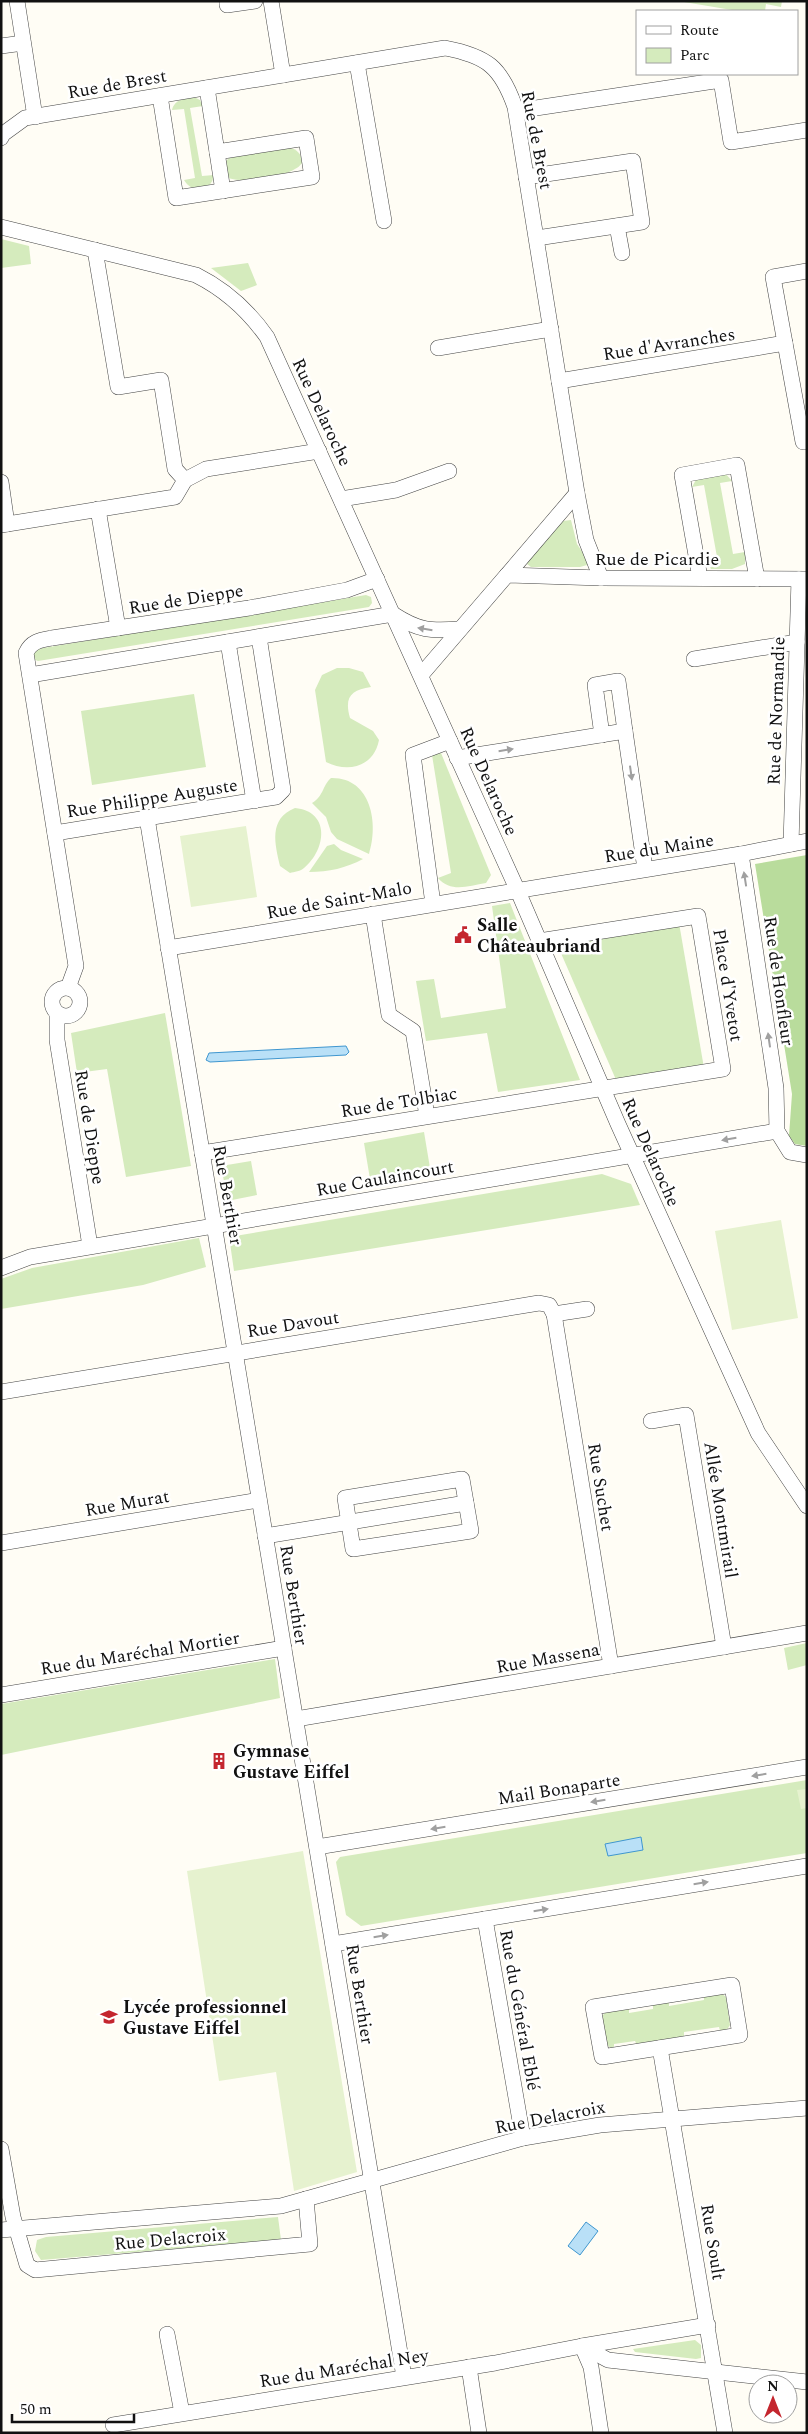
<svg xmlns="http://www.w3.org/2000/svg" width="808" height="2434" font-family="Spectral,serif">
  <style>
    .green { fill: #d5ebbd }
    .forest { fill: #b9dc9c }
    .pitch { fill: #e6f2cf }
    .water { fill: #b9e0f7; stroke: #3f96cf }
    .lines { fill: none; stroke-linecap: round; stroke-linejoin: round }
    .street-casing { stroke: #444; stroke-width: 16 }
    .street { stroke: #fff; stroke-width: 15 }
    .oneway { fill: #a0a0a0 }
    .labels { text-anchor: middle; stroke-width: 5; stroke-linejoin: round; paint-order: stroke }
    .street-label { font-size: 18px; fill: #111; stroke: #fff }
    .poi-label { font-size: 18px; font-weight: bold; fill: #111; stroke: #fff; text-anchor: start }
  </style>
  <rect width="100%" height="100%" fill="#fffdf5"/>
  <!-- green -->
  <g class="green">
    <polygon points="678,1 782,1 781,7 766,4 765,11 738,11"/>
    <path d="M194,97L200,100L203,106L190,108L202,176L214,175C212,191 193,195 184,180L195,178L184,109L172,110C175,99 184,99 194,97Z"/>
    <path d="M288,147C298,150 301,153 302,163C293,177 239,186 225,176V162L229,158Z"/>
    <polygon points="1,239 29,246 31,264 1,268"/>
    <polygon points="248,263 257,285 241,291 211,268"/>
    <polygon points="724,472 732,481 720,483 733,554 745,552 745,564 732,569 711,569 705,559 717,557 704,485 692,487 697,478"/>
    <polygon points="571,520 577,544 587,559 587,565 580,567 531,567 527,564 529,559 563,521"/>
    <polygon points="366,595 371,597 372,603 369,607 38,661 33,659 32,653 37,649"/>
    <path d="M349,668L363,672L371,687C351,690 344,697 350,718L373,731L379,740C374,767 348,773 326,762L315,690L322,675L337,668Z"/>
    <polygon points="194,694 206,767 92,785 81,711"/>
    <path d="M441,753L491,875L486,883C468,886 451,893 438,878L451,873L432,755Z"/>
    <path d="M331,778C371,777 379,823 369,854L337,839L331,832L326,817L312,803C324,796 322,786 331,778Z"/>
    <path d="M295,808C330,811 327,849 304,868C301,871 294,872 290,873L280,866C275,844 268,819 295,808Z"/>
    <path d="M334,844L341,850L363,859C346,868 329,872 309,872L327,846Z"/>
    <polygon points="510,903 580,1080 498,1092 487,1033 426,1041 416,981 434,979 441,1018 506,1008 492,906"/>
    <polygon points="679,923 704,1068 617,1082 557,944"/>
    <polygon points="165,1013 191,1166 126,1177 107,1069 77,1073 71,1033"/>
    <polygon points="424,1132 431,1174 371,1185 364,1143"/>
    <polygon points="251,1161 257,1195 232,1200 227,1197 222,1171 227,1165"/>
    <polygon points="602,1174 631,1184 640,1205 234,1271 230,1243 235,1236"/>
    <polygon points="199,1238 206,1267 143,1285 1,1309 1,1279 32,1268"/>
    <polygon points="807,1643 807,1665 788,1670 784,1648"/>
    <polygon points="275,1659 280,1698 1,1755 1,1704"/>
    <polygon points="807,1780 807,1853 361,1926 346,1915 336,1862 340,1857"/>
    <polygon points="721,1993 726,1997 730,2025 726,2031 720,2031 719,2027 684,2032 684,2037 637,2045 635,2041 614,2044 614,2049 612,2049 607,2045 602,2016 606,2012 629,2008 629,2013 653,2009 653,2004 669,2001 669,2006 704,2000 704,1996"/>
    <polygon points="278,2217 281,2240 41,2260 35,2251 37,2240 46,2237"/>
    <polygon points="695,2340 701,2345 701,2358 696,2359 635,2352 633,2349"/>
  </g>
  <!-- forest -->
  <polygon class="forest" points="807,855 807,1146 795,1144 789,1136 792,1094 755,864"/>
  <!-- pitch -->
  <g class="pitch">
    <polygon points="246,826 257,897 191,907 180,836"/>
    <polygon points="781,1220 798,1318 732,1330 715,1231"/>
    <polygon points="807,1789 807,1808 801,1809 797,1790"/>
    <polygon points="303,1851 357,2172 294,2191 276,2072 219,2081 187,1871"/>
  </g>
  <!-- water -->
  <g class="water">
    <polygon points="346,1046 349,1052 346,1055 210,1062 206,1060 209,1053"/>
    <polygon points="641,1837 643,1850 608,1856 605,1844"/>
    <polygon points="586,2222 598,2231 580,2255 568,2246"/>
  </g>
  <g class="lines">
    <!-- street casing -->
    <g class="street-casing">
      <g id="street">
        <polyline points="17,1 35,117"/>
        <polyline points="271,1 283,75"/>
        <polyline points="227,5 255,1"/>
        <polyline points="1,46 23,43"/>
        <polyline points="357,63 384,221"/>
        <polyline points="160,96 176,198 312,177 306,138 217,152 207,88"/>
        <polyline points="516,111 721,80 731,142 807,130"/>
        <path d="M1,138L3,134L25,118L445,48C487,56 501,67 515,107L577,493L586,540L601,578"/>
        <polyline points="217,152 223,191"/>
        <polyline points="526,177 633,161 642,222 537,238"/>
        <polyline points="617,226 622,253"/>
        <path d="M1,227L196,275C226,290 248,310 267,337L517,889L618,1124L758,1433L807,1506"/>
        <polyline points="95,250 118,387 161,380 175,469 185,480"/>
        <polyline points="438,348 551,329"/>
        <polyline points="559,381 785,343"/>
        <polyline points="803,442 773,277 807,271"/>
        <polyline points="1,482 7,524"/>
        <polyline points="341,499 396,490 449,471"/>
        <polyline points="98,509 118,628"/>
        <polyline points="1,525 175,497 185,480 206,469 319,451"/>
        <polyline points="507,575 577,493"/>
        <polyline points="700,578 682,475 737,465 757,579"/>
        <polyline points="228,642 254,801"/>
        <polyline points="694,659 797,642"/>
        <path d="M30,675L393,614C419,631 430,631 460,629"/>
        <polyline points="421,675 507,575 601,578 807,579"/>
        <polyline points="602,735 595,685 618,681 625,731"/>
        <polyline points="457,758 625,731 645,869"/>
        <polyline points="147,818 404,2377"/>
        <polyline points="55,833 263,799 276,797 283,790 259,637"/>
        <polyline points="791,844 799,579"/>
        <polyline points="741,854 776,1088 777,1131 790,1152 807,1155"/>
        <polyline points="433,904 413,755 450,741"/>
        <polyline points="373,914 389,1015 413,1031 427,1116"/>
        <polyline points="168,948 741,854 807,841"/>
        <circle cx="66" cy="1002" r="14"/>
        <path d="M68,988L76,966L26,653C31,641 41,640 52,638L249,608L347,590L377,579"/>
        <polyline points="57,1014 57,1040 90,1246"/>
        <polyline points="202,1153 723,1069 698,916 539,941"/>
        <polyline points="1,1268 30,1257 777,1131"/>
        <polyline points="554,1314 611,1666"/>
        <polyline points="1,1392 539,1303 549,1305 554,1314 587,1309"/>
        <polyline points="651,1421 686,1415 724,1647"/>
        <polygon points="462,1479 471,1531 353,1549 345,1498"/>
        <polyline points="265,1536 466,1503"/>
        <polyline points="1,1543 259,1500"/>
        <polyline points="1,1695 284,1648"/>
        <polyline points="296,1719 807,1633"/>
        <polyline points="317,1847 807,1767"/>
        <polyline points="485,1919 523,2138"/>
        <polyline points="333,1944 807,1866"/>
        <polygon points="732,1985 740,2035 602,2057 593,2007"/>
        <polyline points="660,2048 725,2433"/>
        <polyline points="1,2149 13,2217 27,2265 35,2270 310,2244 306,2199"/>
        <polyline points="1,2230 281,2206 523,2138 600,2125 807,2108"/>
        <polyline points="167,2334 182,2413"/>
        <polyline points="469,2367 479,2433"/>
        <polyline points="113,2425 495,2363 582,2346 608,2360 807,2382"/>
        <polyline points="601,2433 591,2367 582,2346 708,2325"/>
      </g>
    </g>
    <!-- street -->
    <use href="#street" class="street"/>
  </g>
  <!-- one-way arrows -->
  <defs><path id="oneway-solid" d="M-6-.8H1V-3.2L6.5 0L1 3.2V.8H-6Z" transform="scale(1.25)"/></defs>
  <g class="oneway">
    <use href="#oneway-solid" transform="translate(425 629) rotate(-171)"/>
    <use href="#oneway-solid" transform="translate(506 750) rotate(-9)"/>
    <use href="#oneway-solid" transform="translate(631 773) rotate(82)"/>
    <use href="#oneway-solid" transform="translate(745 879) rotate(-99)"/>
    <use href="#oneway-solid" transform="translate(769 1040) rotate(-98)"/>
    <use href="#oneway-solid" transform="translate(729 1139) rotate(170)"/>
    <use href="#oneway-solid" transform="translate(759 1775) rotate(171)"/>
    <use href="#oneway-solid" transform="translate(598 1801) rotate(171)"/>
    <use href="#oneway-solid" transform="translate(438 1828) rotate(171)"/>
    <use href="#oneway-solid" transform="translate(701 1883) rotate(-9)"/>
    <use href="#oneway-solid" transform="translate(541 1910) rotate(-9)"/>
    <use href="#oneway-solid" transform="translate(381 1936) rotate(-9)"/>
  </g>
  <!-- icons -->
  <defs>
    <g id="civic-bare" transform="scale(1.35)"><path d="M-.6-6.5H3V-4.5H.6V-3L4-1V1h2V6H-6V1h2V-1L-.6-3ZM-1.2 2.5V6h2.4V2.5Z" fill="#c4262e" stroke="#fff" stroke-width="2.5" paint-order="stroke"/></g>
    <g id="building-bare" transform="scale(1.35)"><path d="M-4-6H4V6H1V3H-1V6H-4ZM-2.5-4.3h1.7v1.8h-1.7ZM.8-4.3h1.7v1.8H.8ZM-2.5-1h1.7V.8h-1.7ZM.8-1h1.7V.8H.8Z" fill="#c4262e" stroke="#fff" stroke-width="2.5" paint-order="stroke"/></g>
    <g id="school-bare" transform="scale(1.35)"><path d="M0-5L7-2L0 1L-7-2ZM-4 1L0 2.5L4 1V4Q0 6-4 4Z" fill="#c4262e" stroke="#fff" stroke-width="2.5" paint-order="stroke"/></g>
  </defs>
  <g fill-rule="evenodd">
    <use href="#civic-bare" x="463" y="935"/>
    <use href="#building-bare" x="219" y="1761"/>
    <use href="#school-bare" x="109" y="2017"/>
  </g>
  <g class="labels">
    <!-- street labels -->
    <g class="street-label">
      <text transform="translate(117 84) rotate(-10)" y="6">Rue de Brest</text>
      <text transform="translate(537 140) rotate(79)" y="6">Rue de Brest</text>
      <text transform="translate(669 344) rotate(-9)" y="6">Rue d'Avranches</text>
      <text transform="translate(322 412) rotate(65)" y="6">Rue Delaroche</text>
      <text x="657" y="565">Rue de Picardie</text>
      <text transform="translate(186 599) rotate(-9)" y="6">Rue de Dieppe</text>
      <text transform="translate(776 711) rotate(-88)" y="6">Rue de Normandie</text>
      <text transform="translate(489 781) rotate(66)" y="6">Rue Delaroche</text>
      <text transform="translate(152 798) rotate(-9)" y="6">Rue Philippe Auguste</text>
      <text transform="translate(659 848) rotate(-9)" y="6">Rue du Maine</text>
      <text transform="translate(339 900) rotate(-10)" y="6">Rue de Saint-Malo</text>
      <text transform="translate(779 981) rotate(82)" y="6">Rue de Honfleur</text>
      <text transform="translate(728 985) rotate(81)" y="6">Place d'Yvetot</text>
      <text transform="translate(399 1102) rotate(-9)" y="6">Rue de Tolbiac</text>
      <text transform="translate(90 1127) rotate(81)" y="6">Rue de Dieppe</text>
      <text transform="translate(651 1152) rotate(66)" y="6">Rue Delaroche</text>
      <text transform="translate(385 1178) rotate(-10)" y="6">Rue Caulaincourt</text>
      <text transform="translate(228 1195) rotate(80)" y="6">Rue Berthier</text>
      <text transform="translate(293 1324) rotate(-9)" y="6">Rue Davout</text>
      <text transform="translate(601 1487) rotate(81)" y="6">Rue Suchet</text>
      <text transform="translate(127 1503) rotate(-10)" y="6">Rue Murat</text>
      <text transform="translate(721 1510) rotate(81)" y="6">Allée Montmirail</text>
      <text transform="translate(294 1595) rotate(81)" y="6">Rue Berthier</text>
      <text transform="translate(140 1653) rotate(-9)" y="6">Rue du Maréchal Mortier</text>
      <text transform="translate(548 1658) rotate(-10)" y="6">Rue Massena</text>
      <text transform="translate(559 1789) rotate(-9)" y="6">Mail Bonaparte</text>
      <text transform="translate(360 1994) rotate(81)" y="6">Rue Berthier</text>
      <text transform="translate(520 2010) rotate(80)" y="6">Rue du Général Eblé</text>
      <text transform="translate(550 2117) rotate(-11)" y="6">Rue Delacroix</text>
      <text transform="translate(170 2239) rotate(-5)" y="6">Rue Delacroix</text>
      <text transform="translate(713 2242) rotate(81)" y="6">Rue Soult</text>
      <text transform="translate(344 2368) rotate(-9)" y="6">Rue du Maréchal Ney</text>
    </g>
    <!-- poi labels -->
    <g class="poi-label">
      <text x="477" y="931">Salle<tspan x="477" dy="21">Châteaubriand</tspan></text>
      <text x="233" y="1757">Gymnase<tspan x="233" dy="21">Gustave Eiffel</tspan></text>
      <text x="123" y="2013">Lycée professionnel<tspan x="123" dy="21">Gustave Eiffel</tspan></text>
    </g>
  </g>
  <!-- border -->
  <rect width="808" height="2434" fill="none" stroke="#111111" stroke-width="5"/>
  <!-- legend -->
  <rect x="636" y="10" width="162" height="65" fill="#ffffff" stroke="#a0a0a0"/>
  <rect x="646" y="26" width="25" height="8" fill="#ffffff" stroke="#a0a0a0"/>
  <text x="680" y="35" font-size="15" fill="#111111">Route</text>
  <rect x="646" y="48" width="25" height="15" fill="#d5ebbd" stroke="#a0a0a0"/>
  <text x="680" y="60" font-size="15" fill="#111111">Parc</text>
  <!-- north arrow -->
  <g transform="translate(773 2399)"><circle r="24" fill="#ffffff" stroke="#a0a0a0"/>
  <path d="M0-4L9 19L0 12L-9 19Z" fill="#c4262e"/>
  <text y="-8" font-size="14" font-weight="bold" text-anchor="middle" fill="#111111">N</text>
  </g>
  <!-- scale -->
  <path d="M12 2414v8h122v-8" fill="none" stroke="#111111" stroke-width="2.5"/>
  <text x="20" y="2414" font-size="15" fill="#111111" stroke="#ffffff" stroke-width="4" paint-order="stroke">50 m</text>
</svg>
